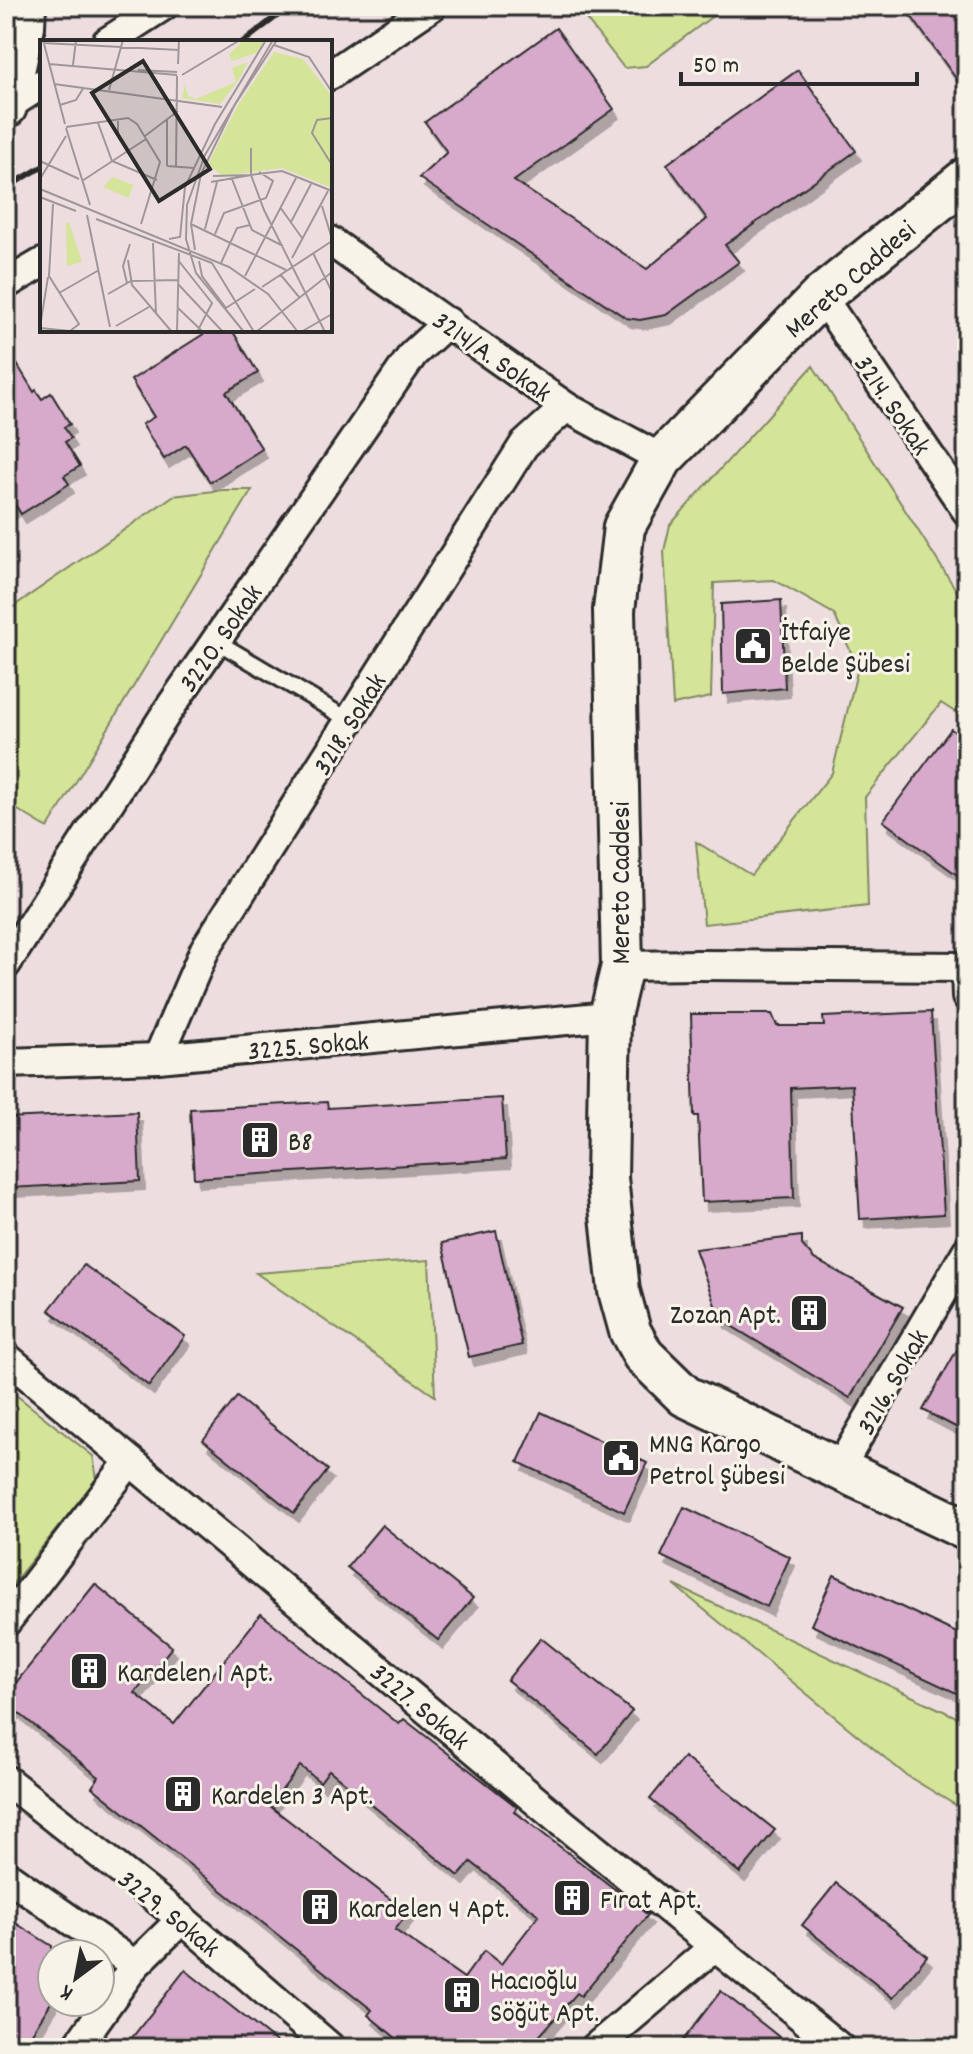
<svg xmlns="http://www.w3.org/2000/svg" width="973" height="2054" font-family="Dekko,sans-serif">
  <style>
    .green { fill: #d4e599; stroke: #808862; stroke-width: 2 }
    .building { fill: #d7a9cb; stroke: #2b2b2b; stroke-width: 2; fill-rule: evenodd; filter: url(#shadow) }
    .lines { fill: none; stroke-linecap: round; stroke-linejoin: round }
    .lane-casing { stroke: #2b2b2b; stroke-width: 20 }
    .street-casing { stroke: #2b2b2b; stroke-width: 34 }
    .secondary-casing { stroke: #2b2b2b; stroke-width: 46 }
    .lane { stroke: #f7f3e8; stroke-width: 14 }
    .street { stroke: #f7f3e8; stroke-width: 28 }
    .secondary { stroke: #f7f3e8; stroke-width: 40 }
    .rail { stroke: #2b2b2b; stroke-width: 6 }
    .labels { text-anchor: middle; stroke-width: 6; stroke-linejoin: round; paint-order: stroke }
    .street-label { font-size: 28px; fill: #2b2b2b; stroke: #f7f3e8 }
    .poi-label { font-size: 28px; fill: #2b2b2b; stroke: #f7f3e8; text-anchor: start }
    .inset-road { fill: none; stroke: #9f9697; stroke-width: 2 }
    .view { fill: #2b2b2b; fill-opacity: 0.15; stroke: #2b2b2b; stroke-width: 4 }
    .inset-edge { fill: none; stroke: #2b2b2b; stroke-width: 4 }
  </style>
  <defs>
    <filter id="shadow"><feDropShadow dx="5" dy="9" stdDeviation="0" flood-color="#0004"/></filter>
  </defs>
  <rect width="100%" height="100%" fill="#eddddf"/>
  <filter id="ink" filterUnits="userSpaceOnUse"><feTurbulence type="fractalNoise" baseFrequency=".0125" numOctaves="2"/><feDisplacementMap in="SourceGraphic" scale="16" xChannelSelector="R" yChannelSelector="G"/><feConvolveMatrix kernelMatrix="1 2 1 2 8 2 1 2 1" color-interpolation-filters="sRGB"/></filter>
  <g filter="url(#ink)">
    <!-- green -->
    <g class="green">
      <polygon points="576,6 726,6 646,66 624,68"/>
      <polygon points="813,366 967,607 967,720 941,703 865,797 868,906 704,924 696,842 751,875 832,773 858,668 834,614 774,580 714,583 711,697 673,705 664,551 670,525"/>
      <polygon points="222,490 252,490 48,828 6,803 6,620 17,604 173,496"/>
      <polygon points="429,1260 435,1396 256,1273"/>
      <polygon points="6,1387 93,1456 97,1479 6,1592"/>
      <polygon points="674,1585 967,1722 967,1812 906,1775"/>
    </g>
    <!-- building -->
    <g class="building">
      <polygon points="904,6 967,6 967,94"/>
      <polygon points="556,28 614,109 514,181 647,269 707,219 667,164 798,70 856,151 725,245 739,262 666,315 640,320 626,318 419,178 447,152 425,122"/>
      <polygon points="210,330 232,330 258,373 226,392 262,449 210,482 186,445 164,459 142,424 154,417 131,380"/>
      <polygon points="6,346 34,392 36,390 42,399 51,393 70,424 64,427 71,438 65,442 80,466 64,476 69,484 21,514 16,506 6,513"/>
      <polygon points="781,600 785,688 723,694 721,604"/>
      <polygon points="951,729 967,741 967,882 883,821"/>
      <polygon points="931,1012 944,1214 860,1219 852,1085 791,1088 794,1198 702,1202 698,1116 694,1116 691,1014 772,1014 777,1026 824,1026 823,1017"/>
      <polygon points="502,1098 506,1159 194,1178 190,1109 327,1102 328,1108"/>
      <polygon points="137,1112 140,1181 10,1188 6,1118"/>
      <polygon points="496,1231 522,1345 469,1357 442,1243"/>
      <polygon points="802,1236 802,1245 814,1259 903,1307 850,1398 720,1319 695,1249"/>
      <polygon points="84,1265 185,1336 149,1386 49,1310"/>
      <polygon points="967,1332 967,1433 923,1410"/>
      <polygon points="237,1397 328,1470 294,1513 203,1440"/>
      <polygon points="541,1412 647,1463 624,1512 518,1462"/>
      <polygon points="684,1507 790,1557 767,1607 661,1556"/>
      <polygon points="382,1525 473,1598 438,1640 347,1567"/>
      <polygon points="834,1575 967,1638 967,1698 811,1625"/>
      <path d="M95,1584L172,1647L135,1693L174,1724L261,1614L399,1724L404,1719L517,1807L514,1811L648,1915L581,1996L577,1993L529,2048H408L368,2015L372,2010L92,1787L99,1777L6,1703V1695ZM300,1766L320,1782L329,1770L459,1876L471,1862L539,1915L501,1964L484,1951L464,1978L395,1930L408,1913L270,1806Z"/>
      <polygon points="541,1638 632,1711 598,1754 507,1680"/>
      <polygon points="684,1757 775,1830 740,1873 650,1799"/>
      <polygon points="836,1883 927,1956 893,1998 802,1925"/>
      <polygon points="6,1917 52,1946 52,2001 23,2047 6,2037"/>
      <polygon points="185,1970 284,2048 124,2048"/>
      <polygon points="721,1991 793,2048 677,2048"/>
    </g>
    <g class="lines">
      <!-- lane casing -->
      <g class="lane-casing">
        <polyline id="lane" points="216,641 349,720"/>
      </g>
      <!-- street casing -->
      <g class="street-casing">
        <g id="street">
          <polyline points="107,42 163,6"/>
          <polyline points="330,75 432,6"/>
          <polyline points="6,107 42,84"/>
          <polyline points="330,241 566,407 662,459"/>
          <polyline points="6,284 42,263"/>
          <polyline points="821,296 967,511"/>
          <polyline points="6,964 167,712 413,354 448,322"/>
          <polyline points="622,966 699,965 967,967"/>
          <polyline points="966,967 967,997"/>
          <polyline points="158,1058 205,949 524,445 566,407"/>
          <polyline points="6,1063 158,1058 610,1016"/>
          <polyline points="6,1357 560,1821 840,2048"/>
          <polyline points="839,1469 967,1251"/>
          <polyline points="6,1622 130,1461"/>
          <polyline points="6,1780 182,1919 331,2048"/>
          <polyline points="6,1875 135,1965"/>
          <polyline points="76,2048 135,1965 182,1919"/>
          <polyline points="595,2048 714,1947"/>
        </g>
      </g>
      <!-- secondary casing -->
      <g class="secondary-casing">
        <g id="secondary">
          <polyline points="6,107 24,26 25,6"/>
          <polyline points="967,178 821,296 662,459 624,527 614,610 622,966 610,1016 607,1178 619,1291 630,1331 643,1355 685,1396 967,1530"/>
        </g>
      </g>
      <!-- lane -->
      <use href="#lane" class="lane"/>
      <!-- street -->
      <use href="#street" class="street"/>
      <!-- secondary -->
      <use href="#secondary" class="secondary"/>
      <!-- rail -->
      <g class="rail">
        <polyline points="243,42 290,6"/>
        <polyline points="6,188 42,167"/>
      </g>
    </g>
  </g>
  <!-- icons -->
  <defs>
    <g id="civic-square" transform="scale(2)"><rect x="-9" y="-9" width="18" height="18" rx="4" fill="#2b2b2b" stroke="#f7f3e8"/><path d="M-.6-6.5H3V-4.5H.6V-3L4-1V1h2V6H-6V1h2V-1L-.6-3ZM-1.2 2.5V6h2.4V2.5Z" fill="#fff"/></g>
    <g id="building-square" transform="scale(2)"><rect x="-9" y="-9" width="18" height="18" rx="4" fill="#2b2b2b" stroke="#f7f3e8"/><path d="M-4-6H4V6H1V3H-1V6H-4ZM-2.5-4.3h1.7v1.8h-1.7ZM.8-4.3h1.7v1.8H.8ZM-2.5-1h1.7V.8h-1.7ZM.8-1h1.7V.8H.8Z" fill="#fff"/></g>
  </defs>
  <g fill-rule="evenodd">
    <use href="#civic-square" x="753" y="646"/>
    <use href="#building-square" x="260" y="1140"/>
    <use href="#building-square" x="809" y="1313"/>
    <use href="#civic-square" x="621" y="1458"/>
    <use href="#building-square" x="89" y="1671"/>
    <use href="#building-square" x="183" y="1794"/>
    <use href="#building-square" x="572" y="1898"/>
    <use href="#building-square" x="320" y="1907"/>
    <use href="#building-square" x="462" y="1995"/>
  </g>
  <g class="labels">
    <!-- street labels -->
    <g class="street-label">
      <text transform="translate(849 278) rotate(-41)" y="10">Mereto Caddesi</text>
      <text transform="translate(493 355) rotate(35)" y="10">3214/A. Sokak</text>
      <text transform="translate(894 404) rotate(56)" y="10">3214. Sokak</text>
      <text transform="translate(219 637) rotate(-55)" y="10">3220. Sokak</text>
      <text transform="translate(348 723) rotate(-58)" y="10">3218. Sokak</text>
      <text transform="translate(619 883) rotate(-90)" y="10">Mereto Caddesi</text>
      <text transform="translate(308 1044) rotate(-5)" y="10">3225. Sokak</text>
      <text transform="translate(891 1381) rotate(-60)" y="10">3216. Sokak</text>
      <text transform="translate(421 1705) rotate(40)" y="10">3227. Sokak</text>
      <text transform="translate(170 1912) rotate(39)" y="10">3229. Sokak</text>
    </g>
    <!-- poi labels -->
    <g class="poi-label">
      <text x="781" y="640">İtfaiye<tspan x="781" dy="32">Belde Şübesi</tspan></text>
      <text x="288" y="1150">B8</text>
      <text x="781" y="1323" text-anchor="end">Zozan Apt.</text>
      <text x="649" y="1452">MNG Kargo<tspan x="649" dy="32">Petrol Şübesi</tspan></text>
      <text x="117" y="1681">Kardelen 1 Apt.</text>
      <text x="211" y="1804">Kardelen 3 Apt.</text>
      <text x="600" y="1908">Fırat Apt.</text>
      <text x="348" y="1917">Kardelen 4 Apt.</text>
      <text x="490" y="1989">Hacıoğlu<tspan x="490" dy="32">Söğüt Apt.</tspan></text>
    </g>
  </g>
  <!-- overview -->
  <g transform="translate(40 40)">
    <rect width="292" height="292" fill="#eddddf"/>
    <path d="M204,0H225L216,13L192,21L189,14ZM234,12L263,19L292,56V148L242,128L182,136L168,124L198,65ZM208,22L198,41L180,64L142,58L145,45L148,56L156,59L196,42L192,28ZM73,137L93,145L89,158L63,147ZM29,182L42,222L27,226L26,184Z" fill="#d4e599"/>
    <path class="inset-road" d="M3,0L25,84M3,3L139,10M234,5L269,17L292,52M9,24L137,35M138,24L139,0M33,25L36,0M98,30L137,32M142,35L200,0M14,44L182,67M69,50L83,0M20,65L36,60L44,47M292,78L277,80L272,93L292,125M78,79V96L88,110M58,83L72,121L117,140M26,87L88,78L97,84L120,122L101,184M26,88L50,165M105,96L138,71M211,108V135L224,170L285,292M0,121L39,139M127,126V79M127,126L154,128M136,127L137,36M211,135L242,131L292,151M0,139L26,96M192,139L212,190L243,206M42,141L106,99M171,142L211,135L173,136M0,149L189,227L228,254L258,292M0,157L36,171M282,166L292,199M240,167L262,198M47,175L70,287M56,179L172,223M251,182L271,144M151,184L246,230M165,189L177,142M175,194L184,173L226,158L233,141L219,132M129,199L140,197L145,147L175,84L226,0M113,203L116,273M155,210L151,184L161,134L194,66L237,0M273,213L292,252M252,218L288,151M88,220L92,245L132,292M138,220L172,263L157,292M159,221L162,236L186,268L215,249M172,223L214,292M181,223L197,188L210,185M240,234L259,257M205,236L256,138M87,243L83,226L90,204M138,244L183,292M222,247L292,201M19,253L59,230M68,254L91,241L138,240M137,267L163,292M76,286L109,267M0,287L8,237M0,288L30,291L39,284L9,236L13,164M137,292L139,213M204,292L156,233L146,199L147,165L165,115L233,0M216,292L292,232M261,292L292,274"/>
    <path class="view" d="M103,21L170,129L119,161L52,53Z"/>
    <rect width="292" height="292" class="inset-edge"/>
  </g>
  <!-- margin -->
  <rect width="973" height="2054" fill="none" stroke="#f7f3e8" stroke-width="32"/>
  <rect x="16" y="16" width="941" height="2022" fill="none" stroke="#2b2b2b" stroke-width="3" filter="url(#ink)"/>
  <!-- north arrow -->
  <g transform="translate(76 1978) rotate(212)"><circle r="38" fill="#f7f3e8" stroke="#a5a39c" stroke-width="2"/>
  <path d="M0-6L14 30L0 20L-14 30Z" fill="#2b2b2b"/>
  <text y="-12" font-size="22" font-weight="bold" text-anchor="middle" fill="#2b2b2b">K</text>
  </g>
  <!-- scale -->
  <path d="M681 72v12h236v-12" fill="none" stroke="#2b2b2b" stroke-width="4"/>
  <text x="693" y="72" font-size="24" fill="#2b2b2b" stroke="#f7f3e8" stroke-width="6" paint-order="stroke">50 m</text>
</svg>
